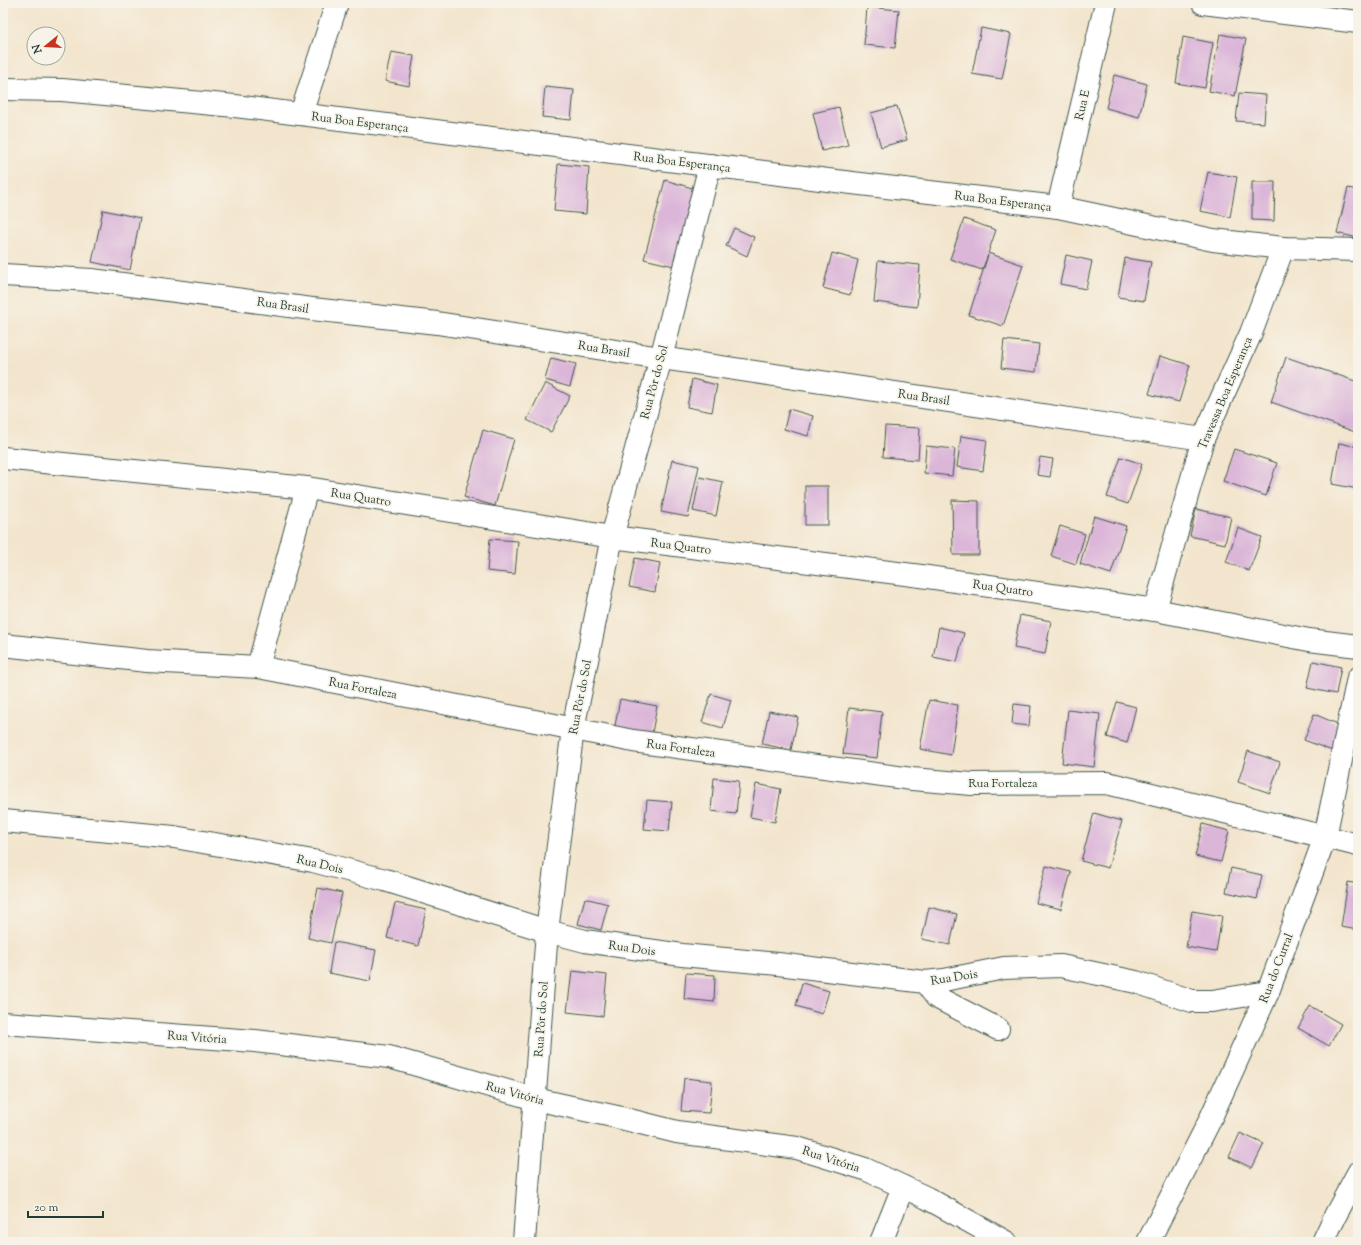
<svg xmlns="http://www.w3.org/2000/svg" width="1361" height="1245" font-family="'Sorts Mill Goudy',serif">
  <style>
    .building { fill: #dbb6d9 }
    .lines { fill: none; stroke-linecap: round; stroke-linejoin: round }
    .minor-casing { stroke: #3f564b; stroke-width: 24 }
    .minor { stroke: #fff; stroke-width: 22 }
    .labels { text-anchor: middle; stroke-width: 3.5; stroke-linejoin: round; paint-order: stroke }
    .street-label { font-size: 12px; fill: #1f3d34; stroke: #f7f3e8 }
  </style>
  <rect width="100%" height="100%" fill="#f7f3e8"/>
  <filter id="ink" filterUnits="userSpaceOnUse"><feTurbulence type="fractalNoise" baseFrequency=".025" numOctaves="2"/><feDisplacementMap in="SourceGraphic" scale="8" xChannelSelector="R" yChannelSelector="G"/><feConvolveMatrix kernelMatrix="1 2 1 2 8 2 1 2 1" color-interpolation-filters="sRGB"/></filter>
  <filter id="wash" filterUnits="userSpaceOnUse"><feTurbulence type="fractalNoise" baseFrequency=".012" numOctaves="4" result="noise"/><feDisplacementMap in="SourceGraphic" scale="16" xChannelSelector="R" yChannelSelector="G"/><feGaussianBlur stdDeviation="0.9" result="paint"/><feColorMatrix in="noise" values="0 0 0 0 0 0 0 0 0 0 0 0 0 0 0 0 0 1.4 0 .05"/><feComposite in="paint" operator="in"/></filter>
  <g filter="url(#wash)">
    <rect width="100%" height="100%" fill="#f3e5cd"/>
    <g id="blocks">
      <!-- building -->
      <g class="building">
        <polygon points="867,7 899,10 895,48 864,45"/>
        <polygon points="981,28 1011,34 1002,79 972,74"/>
        <polygon points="1220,34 1246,39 1235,96 1209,91"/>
        <polygon points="1183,37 1213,43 1205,88 1176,83"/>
        <polygon points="391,52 414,56 409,86 385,81"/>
        <polygon points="1114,75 1147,84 1139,117 1106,108"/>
        <polygon points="545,87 574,90 571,120 542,117"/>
        <polygon points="1239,93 1266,95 1264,123 1236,121"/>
        <polygon points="897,106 907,140 881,147 871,113"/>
        <polygon points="839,107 848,145 822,151 813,113"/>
        <polygon points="558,164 589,167 586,214 554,211"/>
        <polygon points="1208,172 1237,177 1230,217 1200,211"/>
        <polygon points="665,180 699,190 678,267 644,259"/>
        <polygon points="1252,182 1275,182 1274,221 1252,220"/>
        <polygon points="1348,188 1358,190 1358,238 1337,233"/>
        <polygon points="103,210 140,218 130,270 92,262"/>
        <polygon points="964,219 996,230 988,253 1023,265 1003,326 969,315 988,255 982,270 950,259"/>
        <polygon points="734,228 754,237 747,256 726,246"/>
        <polygon points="832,253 858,260 850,295 823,288"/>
        <polygon points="1066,255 1092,261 1086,289 1060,284"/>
        <polygon points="1125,258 1151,262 1144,301 1118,297"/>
        <polygon points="878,261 920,265 917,307 874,302"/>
        <polygon points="1004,340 1039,344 1036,372 1001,368"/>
        <polygon points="1160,356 1190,365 1179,402 1149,394"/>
        <polygon points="1286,357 1358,382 1358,433 1271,402"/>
        <polygon points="551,358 576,364 570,387 545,380"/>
        <polygon points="692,379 717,385 712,412 687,407"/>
        <polygon points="545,383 570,396 551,432 527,420"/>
        <polygon points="789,409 813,416 808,436 784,429"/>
        <polygon points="885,426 920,428 918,460 883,457"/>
        <polygon points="483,430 514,439 495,506 464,497"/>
        <polygon points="961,436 987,440 983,471 957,467"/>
        <polygon points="1339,443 1358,447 1358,489 1332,484"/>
        <polygon points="926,446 955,449 952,476 924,473"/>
        <polygon points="1234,449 1277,463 1266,496 1223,481"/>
        <polygon points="1040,457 1053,459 1050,477 1037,475"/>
        <polygon points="1121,457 1142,464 1128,504 1107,497"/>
        <polygon points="672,460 699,466 688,517 661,512"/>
        <polygon points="700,477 723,482 716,516 693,511"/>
        <rect x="805" y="486" width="23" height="39"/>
        <polygon points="952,500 979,501 979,555 953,555"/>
        <polygon points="1196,509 1231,517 1225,544 1190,536"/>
        <polygon points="1094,516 1126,526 1111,574 1080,564"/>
        <polygon points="1060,526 1085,534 1076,564 1051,556"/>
        <polygon points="1238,528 1262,537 1249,571 1226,562"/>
        <polygon points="490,539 518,541 515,574 487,571"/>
        <polygon points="635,558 660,563 655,592 629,587"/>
        <polygon points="1020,615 1051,621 1045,654 1014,648"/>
        <polygon points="939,627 964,633 957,662 933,657"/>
        <polygon points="1313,661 1341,667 1336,694 1307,688"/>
        <polygon points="711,694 731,700 723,728 702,722"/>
        <polygon points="620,699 657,706 651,738 614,731"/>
        <polygon points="929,700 958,705 951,755 920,749"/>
        <polygon points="1117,702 1136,707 1127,743 1107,737"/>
        <polygon points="1014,704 1031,706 1029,726 1012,724"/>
        <polygon points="849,708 882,712 877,758 843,754"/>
        <polygon points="1068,710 1100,714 1094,767 1062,763"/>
        <polygon points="769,711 798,717 791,750 762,744"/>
        <polygon points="1314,714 1345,727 1335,752 1304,740"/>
        <polygon points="1248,751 1280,762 1270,793 1238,782"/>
        <polygon points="714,778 739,781 736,814 711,811"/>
        <polygon points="756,784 781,789 775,822 750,817"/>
        <polygon points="647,800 672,802 669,831 644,829"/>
        <polygon points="1094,813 1122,821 1108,868 1081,861"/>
        <polygon points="1203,824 1229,831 1221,862 1195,856"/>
        <polygon points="1046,866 1071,872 1061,909 1036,903"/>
        <polygon points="1231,868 1262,875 1257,899 1226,892"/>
        <polygon points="1348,882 1358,884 1358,930 1341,927"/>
        <polygon points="318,888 342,893 331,943 308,938"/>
        <polygon points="585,898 608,904 601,930 578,924"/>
        <polygon points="395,903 426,910 418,946 387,938"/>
        <polygon points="929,907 957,914 950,945 922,939"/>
        <polygon points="1192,911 1222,916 1216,952 1186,947"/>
        <polygon points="334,942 376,950 370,981 329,973"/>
        <polygon points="572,971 607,975 603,1016 567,1012"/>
        <polygon points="686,973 715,975 714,1002 684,999"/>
        <polygon points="802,983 829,991 822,1014 796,1006"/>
        <polygon points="1310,1006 1341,1024 1329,1046 1298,1028"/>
        <polygon points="684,1078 712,1081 709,1113 681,1111"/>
        <polygon points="1240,1133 1264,1144 1252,1168 1229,1157"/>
      </g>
    </g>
  </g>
  <g filter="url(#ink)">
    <use href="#blocks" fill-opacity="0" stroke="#3f564b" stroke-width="1"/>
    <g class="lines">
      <!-- minor casing -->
      <g class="minor-casing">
        <g id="minor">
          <polyline points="1203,3 1358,22"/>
          <polyline points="3,89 62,90 235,106 852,183 1058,207 1213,240 1283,248 1358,250"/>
          <polyline points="301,114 337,3"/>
          <polyline points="1058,207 1106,3"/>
          <polyline points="3,275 92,280 312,309 437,323 661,358 1203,439"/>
          <polyline points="3,458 307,488 612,537 921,576 1155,610 1309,640 1358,646"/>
          <polyline points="1155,610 1203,439 1251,333 1283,248"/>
          <polyline points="3,645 147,661 258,667 535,721 633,741 912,779 972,784 1107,783 1358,845"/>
          <polyline points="258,667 307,488"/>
          <polyline points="3,821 174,837 313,861 385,880 547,931 585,941 682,955 778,964 925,982 944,980 1004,968 1061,966 1136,982 1192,1001 1212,1001 1268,992"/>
          <polyline points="925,982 936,997 998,1029"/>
          <polyline points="3,1023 255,1041 389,1057 535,1099 617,1117 677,1132 797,1148 865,1169 927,1198 1006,1242"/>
          <polyline points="524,1242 547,931 573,729 612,537 661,358 710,165"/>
          <polyline points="881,1242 903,1187"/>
          <polyline points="1148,1242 1208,1124 1268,992 1325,837 1358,678"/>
          <polyline points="1323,1242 1335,1216 1358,1173"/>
        </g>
      </g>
      <!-- minor -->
      <use href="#minor" class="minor"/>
    </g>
  </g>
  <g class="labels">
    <!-- street labels -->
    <g class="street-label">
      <text transform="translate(1082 105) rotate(-77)" y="4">Rua E</text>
      <text transform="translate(360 122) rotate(7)" y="4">Rua Boa Esperança</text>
      <text transform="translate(682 162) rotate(7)" y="4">Rua Boa Esperança</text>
      <text transform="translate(1003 201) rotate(7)" y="4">Rua Boa Esperança</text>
      <text transform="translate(283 305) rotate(8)" y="4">Rua Brasil</text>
      <text transform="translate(604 349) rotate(9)" y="4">Rua Brasil</text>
      <text transform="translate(654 382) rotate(-75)" y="4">Rua Pôr do Sol</text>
      <text transform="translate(1225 393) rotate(-67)" y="4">Travessa Boa Esperança</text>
      <text transform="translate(924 397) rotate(8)" y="4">Rua Brasil</text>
      <text transform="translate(361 497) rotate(9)" y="4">Rua Quatro</text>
      <text transform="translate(681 546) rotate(7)" y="4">Rua Quatro</text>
      <text transform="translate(1003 588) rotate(8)" y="4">Rua Quatro</text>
      <text transform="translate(363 688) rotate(11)" y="4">Rua Fortaleza</text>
      <text transform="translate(580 697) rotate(-79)" y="4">Rua Pôr do Sol</text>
      <text transform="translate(681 748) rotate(8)" y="4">Rua Fortaleza</text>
      <text x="1003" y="787">Rua Fortaleza</text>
      <text transform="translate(320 864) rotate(13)" y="4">Rua Dois</text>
      <text transform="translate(632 948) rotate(8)" y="4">Rua Dois</text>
      <text transform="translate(1276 968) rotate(-69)" y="4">Rua do Curral</text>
      <text transform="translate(954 977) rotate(-9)" y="4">Rua Dois</text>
      <text transform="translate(541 1019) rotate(-86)" y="4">Rua Pôr do Sol</text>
      <text transform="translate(197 1037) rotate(4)" y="4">Rua Vitória</text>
      <text transform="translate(515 1093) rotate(15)" y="4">Rua Vitória</text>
      <text transform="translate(831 1159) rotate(18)" y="4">Rua Vitória</text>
    </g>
  </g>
  <!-- margin -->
  <rect width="1361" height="1245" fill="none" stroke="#f7f3e8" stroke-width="16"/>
  <!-- north arrow -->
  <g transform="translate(46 46) rotate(252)"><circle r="19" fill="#f7f3e8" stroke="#a1aaa0"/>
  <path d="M0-3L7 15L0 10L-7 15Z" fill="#c8321e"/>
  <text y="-6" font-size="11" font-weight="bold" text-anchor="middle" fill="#1f3d34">N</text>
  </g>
  <!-- scale -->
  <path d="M28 1211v6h75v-6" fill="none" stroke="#1f3d34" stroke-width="2"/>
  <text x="34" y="1211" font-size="12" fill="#1f3d34" stroke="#f7f3e8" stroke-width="3" paint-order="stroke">20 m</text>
</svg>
